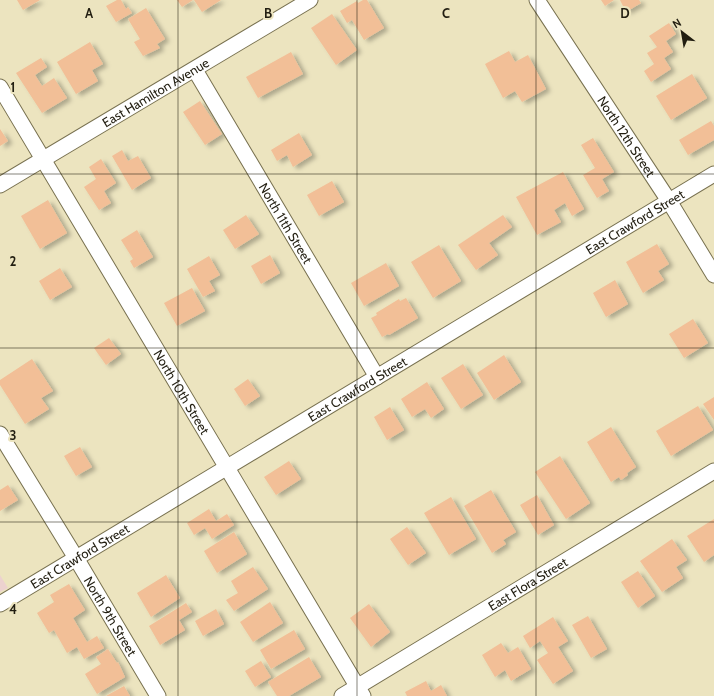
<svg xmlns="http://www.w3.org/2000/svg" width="714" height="696" font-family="Cabin,sans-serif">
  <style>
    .commercial { fill: #ecd2cf }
    .building { fill: #f2bf97; filter: url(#shadow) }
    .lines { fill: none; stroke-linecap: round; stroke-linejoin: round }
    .minor-casing { stroke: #787150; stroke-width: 17 }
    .minor { stroke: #fff; stroke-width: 15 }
    .grid { fill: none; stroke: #221e11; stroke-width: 1; stroke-opacity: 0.55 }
    .labels { text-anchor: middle; stroke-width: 4; stroke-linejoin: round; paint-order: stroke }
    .street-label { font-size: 13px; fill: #221e11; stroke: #ece4bf }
    .grid-label { font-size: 13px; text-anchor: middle; font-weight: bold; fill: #221e11; stroke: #ece4bf; stroke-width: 4; stroke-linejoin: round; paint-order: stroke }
  </style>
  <defs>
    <filter id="shadow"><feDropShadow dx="4.5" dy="2.5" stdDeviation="2" flood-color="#0004"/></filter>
  </defs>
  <rect width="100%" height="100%" fill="#ece4bf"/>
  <!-- commercial -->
  <polygon class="commercial" points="0,575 8,588 0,592"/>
  <!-- building -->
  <g class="building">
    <polygon points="17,0 40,0 23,10"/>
    <polygon points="117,0 121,0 126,9 128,7 132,13 116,22 106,6"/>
    <polygon points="177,0 193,0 182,7"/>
    <polygon points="194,0 221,0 202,12"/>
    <polygon points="363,0 367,0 384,28 364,40 352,20 347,23 340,11 357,1 358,3"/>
    <polygon points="601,0 614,0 605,6"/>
    <polygon points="620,0 639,0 641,3 626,12"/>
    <polygon points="146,8 165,39 157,44 160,48 143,56 134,42 140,39 128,19"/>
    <polygon points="332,14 357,50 336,65 311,28"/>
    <polygon points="669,23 676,34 666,41 673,52 664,58 671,69 651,82 644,71 654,64 647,53 657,47 649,36"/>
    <polygon points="90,42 103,64 92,70 98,81 76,94 57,62"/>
    <polygon points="509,51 515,62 528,55 546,89 522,102 515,91 503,98 485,64"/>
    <polygon points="291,52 303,74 258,98 246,77"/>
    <polygon points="41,58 47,67 35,75 42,86 54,78 67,98 42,113 16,73"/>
    <polygon points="692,74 707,98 671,120 656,96"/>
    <polygon points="200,101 222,134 205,145 183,112"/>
    <polygon points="711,121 714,126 714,140 688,155 679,140"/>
    <polygon points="0,129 8,141 0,146"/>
    <polygon points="299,133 312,155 293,167 287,155 277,161 271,150"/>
    <polygon points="593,138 614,172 602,179 609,191 597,198 583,175 595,168 581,145"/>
    <polygon points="122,150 128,161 138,156 151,178 132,190 112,156"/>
    <polygon points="101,159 116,183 104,191 111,203 99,210 84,187 96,179 89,167"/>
    <polygon points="563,172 584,209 572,216 565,203 554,210 561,222 537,235 516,197"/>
    <polygon points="332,181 344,202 319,216 307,195"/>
    <polygon points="48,200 67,233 40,249 21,216"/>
    <polygon points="246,215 259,234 235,249 223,230"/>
    <polygon points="503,215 512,227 489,243 498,255 476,270 458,245"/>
    <polygon points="137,230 153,257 134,268 130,261 133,259 121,240"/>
    <polygon points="657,244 669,264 658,271 664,280 643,293 626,262"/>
    <polygon points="439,245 461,281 433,298 411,262"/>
    <polygon points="270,255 280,273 261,284 251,266"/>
    <polygon points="209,256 220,275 209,281 215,291 203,297 187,269"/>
    <polygon points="386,263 399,286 364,306 351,283"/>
    <polygon points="60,268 72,287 50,300 39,281"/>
    <polygon points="615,280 628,304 606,317 593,293"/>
    <polygon points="192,288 205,311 177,326 164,303"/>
    <polygon points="406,298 418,318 389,335 388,334 382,337 371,318 377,315 376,313 399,299 400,301"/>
    <polygon points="693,319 708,343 684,358 669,334"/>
    <polygon points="109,338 121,354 106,365 94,348"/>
    <polygon points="504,355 521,382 494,400 477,373"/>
    <polygon points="32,359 53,391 41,398 49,409 25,424 0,385 0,380"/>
    <polygon points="463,364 483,395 461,409 441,378"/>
    <polygon points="248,379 260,396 245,406 234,389"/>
    <polygon points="427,382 444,409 431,418 425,409 412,417 401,399"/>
    <polygon points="714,397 714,420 703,404"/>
    <polygon points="698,406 713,430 671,456 656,431"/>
    <polygon points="390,407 404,430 387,440 374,417"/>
    <polygon points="611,427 636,467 627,473 628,475 621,480 619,477 611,482 587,442"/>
    <polygon points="80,447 92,467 76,476 64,456"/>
    <polygon points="560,456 590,503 566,519 535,472"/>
    <polygon points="289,461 301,479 276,495 264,477"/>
    <polygon points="8,485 18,500 0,511 0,490"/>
    <polygon points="491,490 516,532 503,540 506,544 492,553 464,506"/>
    <polygon points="537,495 554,525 538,535 520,505"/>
    <polygon points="451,497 476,539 449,555 424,513"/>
    <polygon points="209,509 216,521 227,514 234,525 212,539 205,528 194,535 187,523"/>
    <polygon points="714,519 714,555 704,562 687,536"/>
    <polygon points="407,527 426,553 408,565 390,539"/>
    <polygon points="234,532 247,554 217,573 204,551"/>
    <polygon points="672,539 687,560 676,567 683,578 662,592 640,561"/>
    <polygon points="253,567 268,589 234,611 226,600 238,593 231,581"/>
    <polygon points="638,571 655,596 638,608 621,582"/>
    <polygon points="166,575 180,598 151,617 137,593"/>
    <polygon points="69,584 85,610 73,618 87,642 97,636 104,648 84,659 77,647 67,653 54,630 49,633 37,613 54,602 50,595"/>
    <polygon points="270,602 283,623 253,642 240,622"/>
    <polygon points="186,603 192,612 179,620 185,630 160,645 149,626"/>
    <polygon points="369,604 390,632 371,647 350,618"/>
    <polygon points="216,609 224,624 203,636 195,621"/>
    <polygon points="588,616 607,649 591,658 572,625"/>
    <polygon points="553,617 568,641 558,647 573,671 553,684 537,660 548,653 540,641 530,648 523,636"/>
    <polygon points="294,630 305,649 271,669 260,650"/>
    <polygon points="501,643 508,653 518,647 531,669 511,681 505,670 495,677 482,655"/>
    <polygon points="108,649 117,663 118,662 125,677 97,694 85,674 101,664 96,657"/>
    <polygon points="309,657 321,677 289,696 277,696 268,682"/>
    <polygon points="261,661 271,677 255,687 245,671"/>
    <polygon points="426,681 431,691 441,685 447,696 407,696 405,692"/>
    <polygon points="124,686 130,696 106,696"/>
  </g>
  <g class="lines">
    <!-- minor casing -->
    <g class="minor-casing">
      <g id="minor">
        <path id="s1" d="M537,0L669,201L714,275"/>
        <path id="s2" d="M195,70L377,377"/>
        <path id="s3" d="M0,87L363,696"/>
        <path id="s4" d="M0,185L310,0"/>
        <path id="s5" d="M0,434L76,558L158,696"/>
        <path id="s6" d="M0,604L714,174"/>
        <path id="s7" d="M342,696L714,471"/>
      </g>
    </g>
    <!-- minor -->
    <use href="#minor" class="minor"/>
  </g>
  <!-- grid -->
  <path class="grid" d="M178,0V696M357,0V696M536,0V696M0,174H714M0,348H714M0,522H714"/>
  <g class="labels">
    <!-- street labels -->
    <g class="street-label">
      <text dy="5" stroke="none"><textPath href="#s4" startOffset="181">East Hamilton Avenue</textPath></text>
      <text dy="5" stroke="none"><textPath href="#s1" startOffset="163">North 12th Street</textPath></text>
      <text dy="5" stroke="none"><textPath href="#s6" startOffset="741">East Crawford Street</textPath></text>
      <text dy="5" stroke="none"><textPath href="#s2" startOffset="178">North 11th Street</textPath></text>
      <text dy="5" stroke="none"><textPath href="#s6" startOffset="417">East Crawford Street</textPath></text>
      <text dy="5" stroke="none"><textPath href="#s3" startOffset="355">North 10th Street</textPath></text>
      <text dy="5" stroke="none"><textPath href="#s6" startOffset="93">East Crawford Street</textPath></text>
      <text dy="5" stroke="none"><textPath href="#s7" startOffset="217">East Flora Street</textPath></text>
      <text dy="5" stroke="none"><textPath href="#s5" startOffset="213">North 9th Street</textPath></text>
    </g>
  </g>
  <g class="grid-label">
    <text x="89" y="18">A</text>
    <text x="268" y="18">B</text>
    <text x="446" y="18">C</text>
    <text x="625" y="18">D</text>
    <text x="13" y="92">1</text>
    <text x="13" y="266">2</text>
    <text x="13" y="440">3</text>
    <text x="13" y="614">4</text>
  </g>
  <!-- north arrow -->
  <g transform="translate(682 32) rotate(329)" stroke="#ece4bf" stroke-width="3" paint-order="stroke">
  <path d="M0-3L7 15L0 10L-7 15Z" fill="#221e11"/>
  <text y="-6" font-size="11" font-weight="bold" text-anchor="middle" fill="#221e11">N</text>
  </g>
</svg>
